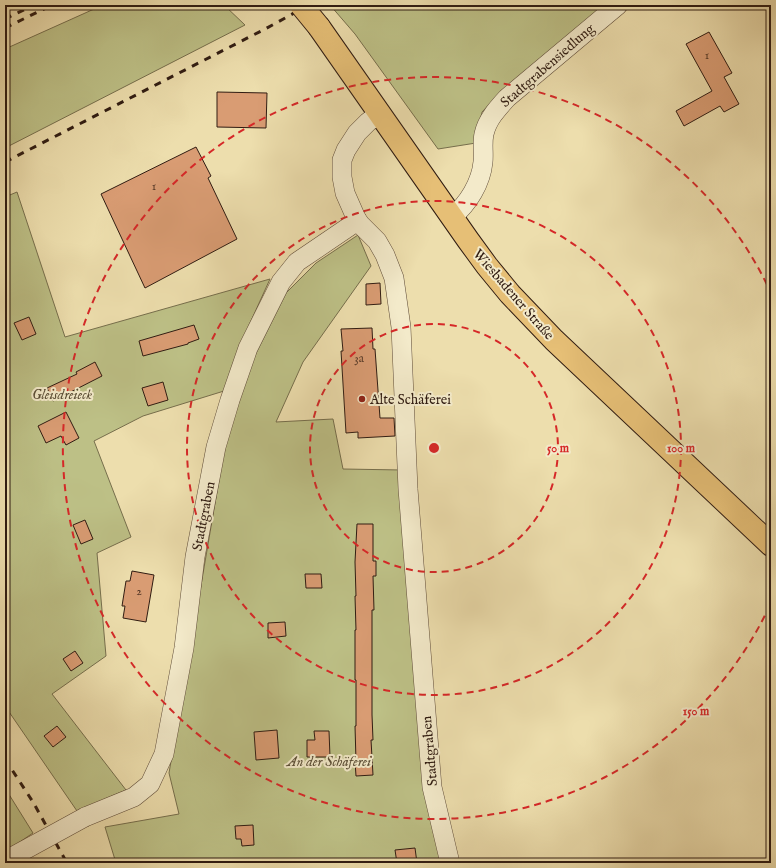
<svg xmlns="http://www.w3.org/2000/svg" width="776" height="868" font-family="'IM FELL English',serif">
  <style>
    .green { fill: #bdc086; stroke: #766e4c }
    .building { fill: #d99c73; stroke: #301c12 }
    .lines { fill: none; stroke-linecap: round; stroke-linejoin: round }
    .minor-casing { stroke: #5f4c39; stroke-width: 20 }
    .primary-casing { stroke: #301c12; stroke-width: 24 }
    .minor { stroke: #f3eaca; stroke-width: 19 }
    .primary { stroke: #e6bf76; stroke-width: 22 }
    .rail { stroke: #301c12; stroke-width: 3; stroke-dasharray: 7 7; stroke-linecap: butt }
    .minor-bridge-casing { stroke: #5f4c39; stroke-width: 20; stroke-linecap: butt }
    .primary-bridge-casing { stroke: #301c12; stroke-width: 24; stroke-linecap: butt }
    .minor-bridge { stroke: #f3eaca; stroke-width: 19 }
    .primary-bridge { stroke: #e6bf76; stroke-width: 22 }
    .ring { fill: none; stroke: #d62828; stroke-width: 2; stroke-dasharray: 7 5 }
    .poi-dot { fill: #8f2418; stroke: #f3eaca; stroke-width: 1.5 }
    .labels { text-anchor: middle; stroke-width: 4; stroke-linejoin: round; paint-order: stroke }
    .number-label { font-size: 12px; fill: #5a3c2a }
    .street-label { font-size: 14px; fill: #301c12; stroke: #f3eaca }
    .park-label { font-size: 14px; font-style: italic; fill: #5a4d35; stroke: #f3eaca }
    .poi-label { font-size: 14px; fill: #301c12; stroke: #f3eaca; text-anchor: start }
    .centre { fill: #d62828; stroke: #f3eaca; stroke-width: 2 }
    .ring-label { font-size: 12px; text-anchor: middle; font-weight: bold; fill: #d62828; stroke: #f3eaca; stroke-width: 4; stroke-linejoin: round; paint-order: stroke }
  </style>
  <rect width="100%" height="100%" fill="#eddead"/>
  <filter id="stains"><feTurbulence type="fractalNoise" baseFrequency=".005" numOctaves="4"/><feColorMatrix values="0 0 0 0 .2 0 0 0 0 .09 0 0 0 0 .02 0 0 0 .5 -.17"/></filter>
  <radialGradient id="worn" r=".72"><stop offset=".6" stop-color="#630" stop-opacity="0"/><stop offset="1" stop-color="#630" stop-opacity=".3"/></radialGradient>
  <!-- green -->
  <g class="green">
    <polygon points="103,5 224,5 245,25 5,148 5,49"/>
    <polygon points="330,5 604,5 501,92 482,112 476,143 438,149 355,34"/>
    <polygon points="17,192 65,337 270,279 240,345 224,391 143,416 94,441 131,537 97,553 106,656 52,694 126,790 77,811 5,706 5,197"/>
    <polygon points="358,235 371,266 303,362 276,422 333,419 343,469 402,470 446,863 116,863 105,827 179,814 169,773 227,433 251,363 286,293 316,263"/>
    <polygon points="5,788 33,833 5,852"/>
  </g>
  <!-- building -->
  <g class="building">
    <polygon points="709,32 732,73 724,77 739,104 724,112 720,106 684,126 676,111 712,91 686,44"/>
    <polygon points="217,92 267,93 266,128 217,127"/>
    <polygon points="196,147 211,176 208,178 237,239 145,288 115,224 101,194"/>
    <polygon points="380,283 381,304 366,305 366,284"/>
    <polygon points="29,317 36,334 22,340 14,323"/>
    <polygon points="194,325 199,339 188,343 188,344 143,356 139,341"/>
    <polygon points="372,328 373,349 375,349 380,418 394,418 395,436 358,438 358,432 346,433 341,351 343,351 341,329"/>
    <polygon points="95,362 102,376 53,401 47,388 77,374 76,372"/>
    <polygon points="163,382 168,400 148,406 142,388"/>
    <polygon points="66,412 79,438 66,445 61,436 46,443 38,426"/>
    <polygon points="85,520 93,539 81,544 73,525"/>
    <polygon points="357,524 373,524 373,561 376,561 376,576 373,576 374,610 372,610 372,715 373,740 371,740 373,775 356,776 355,761 356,761 355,726 356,726 356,680 355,680 355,630 356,630 355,596 356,596 355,562"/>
    <polygon points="132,571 154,575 146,622 123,618 125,606 122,606 126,581 130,581"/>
    <polygon points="305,574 321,574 322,588 306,588"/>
    <polygon points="285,622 286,636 268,638 268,623"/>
    <polygon points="75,651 83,663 71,671 63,659"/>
    <polygon points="57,726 66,737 53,747 44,736"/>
    <polygon points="277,730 279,758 256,760 254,732"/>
    <polygon points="314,731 329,731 330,757 307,757 307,740 315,740"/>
    <polygon points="253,825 254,845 242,846 241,839 236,839 235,826"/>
    <polygon points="415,848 417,863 397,863 395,850"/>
  </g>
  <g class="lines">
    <!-- minor casing -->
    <g class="minor-casing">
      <g id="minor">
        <path d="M452,217C468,204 481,183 483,162C484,153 482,143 484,134C487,120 497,109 507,98L618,5"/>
        <polyline points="356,218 360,224 377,241 385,255 394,278 401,327 408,489 432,787 450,863"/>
        <polyline points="85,817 134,797 150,784 164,754 184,648 195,557 216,447 230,400 248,348 281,282 297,262 350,226 355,221 356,218 345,193 342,177 342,160 346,150 357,133 368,122 380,113"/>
      </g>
    </g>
    <!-- primary casing -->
    <g class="primary-casing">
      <polyline id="primary" points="319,27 468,240 487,266 510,294 554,340 771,545"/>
    </g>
    <!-- minor -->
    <use href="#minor" class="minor"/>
    <!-- primary -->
    <use href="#primary" class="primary"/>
    <!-- rail -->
    <g class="rail">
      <polyline points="5,19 34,5"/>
      <polyline points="5,28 52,5"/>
      <polyline points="5,162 265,29 309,5"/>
      <polyline points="5,759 33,802 67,863"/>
    </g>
    <!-- minor-bridge casing -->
    <g class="minor-bridge-casing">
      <polyline id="minor-bridge" points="10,858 85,817"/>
    </g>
    <!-- primary-bridge casing -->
    <g class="primary-bridge-casing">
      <polyline id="primary-bridge" points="301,5 319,27"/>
    </g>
    <!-- minor-bridge -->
    <use href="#minor-bridge" class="minor-bridge"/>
    <!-- primary-bridge -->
    <use href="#primary-bridge" class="primary-bridge"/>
  </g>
  <!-- distance rings -->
  <g class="ring">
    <circle cx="434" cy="448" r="124"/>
    <circle cx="434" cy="448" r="247"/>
    <path d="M770 605A371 371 0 1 1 770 291"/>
  </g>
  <!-- markers -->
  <circle class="poi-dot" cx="362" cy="399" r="4"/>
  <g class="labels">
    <!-- number labels -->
    <g class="number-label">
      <text x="707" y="59">1</text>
      <text x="154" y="190">1</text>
      <text x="359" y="362">3a</text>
      <text x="139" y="595">2</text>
    </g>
    <!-- street labels -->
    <g class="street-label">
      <text transform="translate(547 65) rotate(-41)" y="5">Stadtgrabensiedlung</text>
      <text transform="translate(514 294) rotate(49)" y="5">Wiesbadener Straße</text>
      <text transform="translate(203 516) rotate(-79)" y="5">Stadtgraben</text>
      <text transform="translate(429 751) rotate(-95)" y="5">Stadtgraben</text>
    </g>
    <!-- park labels -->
    <g class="park-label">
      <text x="62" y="399">Gleisdreieck</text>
      <text x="329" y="766">An der Schäferei</text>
    </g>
    <!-- poi labels -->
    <g class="poi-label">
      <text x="370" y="404">Alte Schäferei</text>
    </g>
  </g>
  <circle cx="434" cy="448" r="6" class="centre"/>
  <g class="ring-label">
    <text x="558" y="452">50 m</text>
    <text x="681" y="452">100 m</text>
    <text x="696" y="715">150 m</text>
  </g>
  <!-- margin -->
  <rect width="776" height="868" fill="none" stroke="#eddead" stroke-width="20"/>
  <rect x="6" y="6" width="764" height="856" fill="none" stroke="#301c12" stroke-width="2"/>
  <rect x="10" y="10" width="756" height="848" fill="none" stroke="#301c12"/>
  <rect width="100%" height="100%" filter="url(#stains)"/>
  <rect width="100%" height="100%" fill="url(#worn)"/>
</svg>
